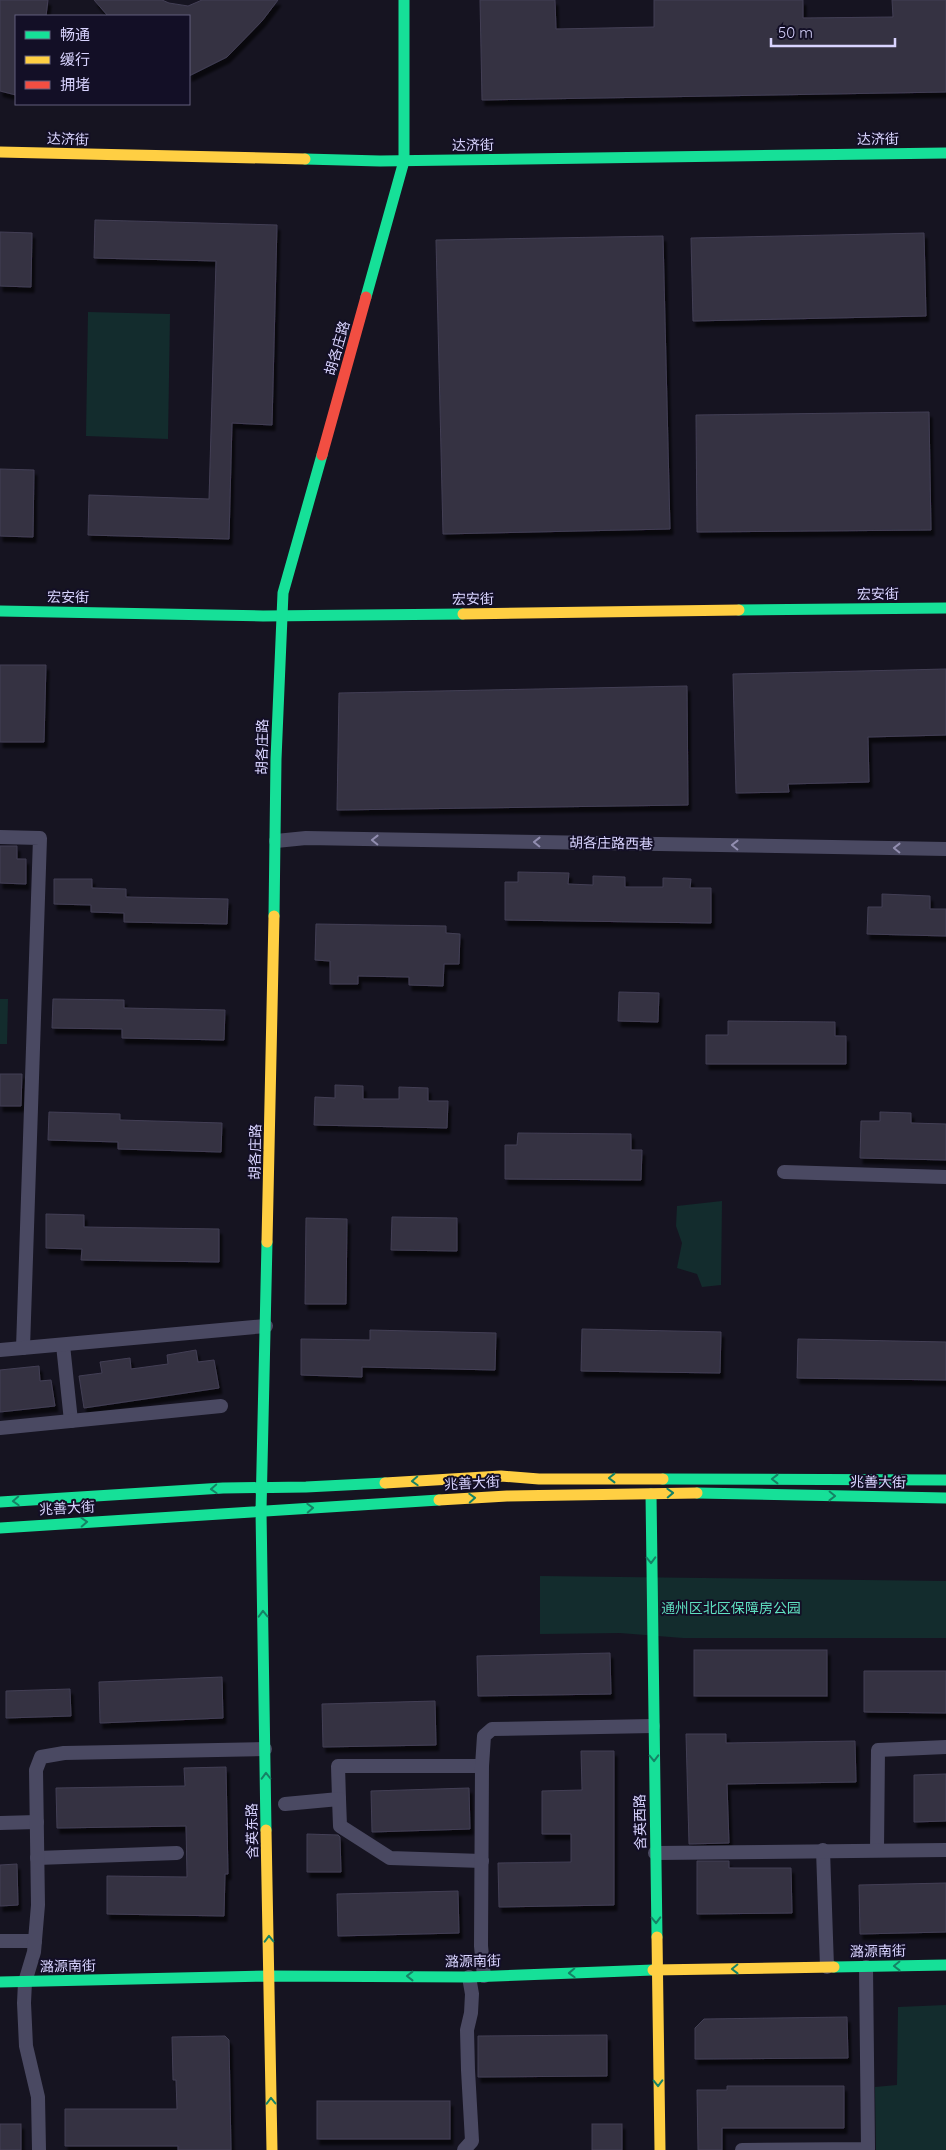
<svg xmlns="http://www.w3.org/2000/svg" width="946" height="2150" font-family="Quicksand,'Noto Sans SC',sans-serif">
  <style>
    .green { fill: #132c2d }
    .building { fill: #343243; stroke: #433f54; filter: url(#shadow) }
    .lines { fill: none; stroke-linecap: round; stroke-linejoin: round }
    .street { stroke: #4a4962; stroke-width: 14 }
    .fast { stroke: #16e098; stroke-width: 11 }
    .slow { stroke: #ffcf43; stroke-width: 11 }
    .jam { stroke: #f24e42; stroke-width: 11 }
    .oneway { stroke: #928eb0 }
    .oneway2 { stroke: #158265 }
    .labels { text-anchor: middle; stroke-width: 4; stroke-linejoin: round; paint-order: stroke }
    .street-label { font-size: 14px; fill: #d9d4ff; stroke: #130f26 }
    .park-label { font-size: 14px; fill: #5fe0c0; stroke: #130f26 }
  </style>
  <defs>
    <filter id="shadow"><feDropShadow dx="3" dy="5.5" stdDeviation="1" flood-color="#0009"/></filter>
  </defs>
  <rect width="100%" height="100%" fill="#161421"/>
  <!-- green -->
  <g class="green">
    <polygon points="88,312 170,314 168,439 86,436"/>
    <polygon points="0,999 8,999 7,1044 0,1044"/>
    <polygon points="722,1201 721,1285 702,1287 697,1274 677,1268 682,1243 676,1226 677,1206"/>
    <polygon points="540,1576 946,1581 946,1638 683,1638 620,1633 540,1634"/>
    <polygon points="946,2005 946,2150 876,2150 875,2087 897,2085 898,2007"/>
  </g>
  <!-- building -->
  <g class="building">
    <polygon points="0,0 48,0 46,16 16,16 16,95 0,91"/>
    <polygon points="94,0 162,0 169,3 188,6 202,0 278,0 262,21 227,57 189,76 189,16 108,16"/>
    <polygon points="480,0 555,0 556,29 654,27 654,0 803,0 803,18 893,17 892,0 946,0 946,92 482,100"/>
    <polygon points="95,220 277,225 272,425 232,423 229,539 88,535 89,495 209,499 216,261 94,258"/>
    <polygon points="0,232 32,233 31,287 0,286"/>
    <polygon points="924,233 926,316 693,321 691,238"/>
    <polygon points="663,236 670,529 443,534 436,240"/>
    <polygon points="929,412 931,530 697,532 696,415"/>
    <polygon points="0,469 34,470 33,537 0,536"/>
    <polygon points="0,665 46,665 44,742 0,742"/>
    <polygon points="946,669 946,735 868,737 869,782 788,784 789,792 736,793 733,674"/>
    <polygon points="687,686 688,805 337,810 339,693"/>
    <polygon points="0,846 17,846 17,859 26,859 26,884 0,883"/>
    <polygon points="518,872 569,873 568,884 593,885 593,876 625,877 625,887 663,887 663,878 691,879 690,888 711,888 711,923 505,920 505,882 518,882"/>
    <polygon points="54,879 92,879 92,888 126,889 126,897 228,899 227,924 124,922 124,913 91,912 91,905 54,904"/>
    <polygon points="882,894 930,896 930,909 946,909 946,936 867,934 868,907 882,907"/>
    <polygon points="316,924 446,926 446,933 460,934 459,964 444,964 443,986 409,985 409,977 358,976 358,984 330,984 330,961 315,960"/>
    <polygon points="619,992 659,993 658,1022 618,1021"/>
    <polygon points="53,999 124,1000 124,1008 225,1010 224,1040 122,1038 122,1029 52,1028"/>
    <polygon points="728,1021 835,1022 835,1036 846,1036 846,1064 706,1064 706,1035 728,1035"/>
    <polygon points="0,1074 22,1074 21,1106 0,1106"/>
    <polygon points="335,1085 363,1086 363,1099 399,1099 399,1087 428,1088 428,1101 448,1101 447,1128 314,1125 315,1097 335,1098"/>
    <polygon points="49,1112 120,1114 120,1120 222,1123 221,1152 118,1149 118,1142 48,1140"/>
    <polygon points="880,1112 911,1113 911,1123 946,1124 946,1160 860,1158 861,1121 880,1121"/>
    <polygon points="518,1133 631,1134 631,1150 642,1150 641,1180 505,1179 505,1145 517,1145"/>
    <polygon points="46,1214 84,1215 84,1227 219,1229 219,1262 81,1260 82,1249 46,1248"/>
    <polygon points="392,1217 457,1218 457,1251 391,1250"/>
    <polygon points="306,1218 347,1219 346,1304 305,1304"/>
    <polygon points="582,1329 721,1332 720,1373 581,1371"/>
    <polygon points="370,1330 496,1333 495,1370 362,1367 362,1377 301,1375 301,1339 370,1340"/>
    <polygon points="798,1339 946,1342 946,1380 797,1378"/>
    <polygon points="196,1350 198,1362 214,1360 219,1388 84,1408 79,1376 102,1373 100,1362 130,1358 131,1369 168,1364 167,1355"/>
    <polygon points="39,1366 40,1381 51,1380 55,1406 0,1412 0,1370"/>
    <rect x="694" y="1650" width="133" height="46"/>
    <polygon points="610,1653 611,1694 478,1696 477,1656"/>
    <polygon points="864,1671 946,1671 946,1713 864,1712"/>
    <polygon points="222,1677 223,1718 100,1723 99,1682"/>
    <polygon points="70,1689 71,1716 6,1718 6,1691"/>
    <polygon points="435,1701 436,1745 323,1747 322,1704"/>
    <polygon points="686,1734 726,1734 726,1743 855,1741 856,1782 727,1784 729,1843 689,1844"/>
    <polygon points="581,1751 614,1751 614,1905 499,1907 498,1863 571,1862 571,1834 542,1834 542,1791 582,1790"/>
    <polygon points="226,1767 228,1874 225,1874 224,1916 107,1914 107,1876 187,1877 186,1826 57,1828 56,1788 185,1786 184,1768"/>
    <polygon points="946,1774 946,1821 914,1822 914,1775"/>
    <polygon points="469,1788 470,1829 372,1832 371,1791"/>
    <polygon points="307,1834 338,1835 340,1837 341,1872 307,1872"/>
    <polygon points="697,1861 729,1861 729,1868 791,1868 792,1913 697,1914"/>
    <polygon points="17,1864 18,1905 0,1906 0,1865"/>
    <polygon points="946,1883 946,1932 860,1934 859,1885"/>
    <polygon points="458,1891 459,1933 338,1936 337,1894"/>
    <polygon points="847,2017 848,2058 695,2059 695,2028 704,2019"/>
    <polygon points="607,2035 607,2076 478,2077 478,2036"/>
    <polygon points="225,2036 229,2040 231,2150 178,2150 178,2146 65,2146 65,2109 177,2109 176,2080 173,2080 172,2037"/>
    <polygon points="727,2086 844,2086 844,2128 722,2128 722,2150 698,2150 697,2090 727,2090"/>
    <rect x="317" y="2101" width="133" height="38"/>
    <rect x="0" y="2124" width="21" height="26"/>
    <rect x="592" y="2124" width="30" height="26"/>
  </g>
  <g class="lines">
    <!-- street -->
    <g class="street">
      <polyline points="0,837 40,838 23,1348"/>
      <polyline points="276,841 306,838 946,849"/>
      <polyline points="784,1172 946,1177"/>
      <polyline points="63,1345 71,1421"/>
      <polyline points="0,1350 266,1326"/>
      <polyline points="0,1428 221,1406"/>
      <polyline points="339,1799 338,1766 482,1766"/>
      <polyline points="285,1804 339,1799 340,1826 390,1858 482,1861"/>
      <polyline points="0,1823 37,1822"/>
      <polyline points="823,1850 827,1967"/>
      <polyline points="877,1850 878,1750 946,1747"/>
      <polyline points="655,1853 946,1850"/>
      <polyline points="37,1858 177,1853"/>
      <polyline points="0,1941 35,1941"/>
      <polyline points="484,1976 481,1946 482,1766 484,1736 492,1729 653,1726"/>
      <polyline points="39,2150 38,2097 26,2046 24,2003 25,1982 34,1952 38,1905 36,1770 41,1757 64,1753 265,1749"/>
      <polyline points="464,2150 472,2141 468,2070 467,2030 471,2013 472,1994 469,1977"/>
      <polyline points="742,2150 868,2149 866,1967"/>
    </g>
    <!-- fast -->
    <g class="fast">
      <polyline points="305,159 380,161 946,153"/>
      <polyline points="366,297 404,161 404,0"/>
      <polyline points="739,610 946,608"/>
      <polyline points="0,611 263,616 463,614"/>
      <polyline points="274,916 276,759 283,593 322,455"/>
      <polyline points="663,1479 946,1480"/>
      <polyline points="697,1493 946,1498"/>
      <polyline points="651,1494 657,1937"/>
      <polyline points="0,1502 223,1488 306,1487 385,1483"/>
      <polyline points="0,1528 439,1500"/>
      <polyline points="266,1830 261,1511 267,1242"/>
      <polyline points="834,1967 946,1965"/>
      <polyline points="0,1982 269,1976 469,1977 653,1970"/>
    </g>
    <!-- slow -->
    <g class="slow">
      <polyline points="0,152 305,159"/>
      <polyline points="463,614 739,610"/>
      <polyline points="267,1242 274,916"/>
      <polyline points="385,1483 501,1476 539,1479 663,1479"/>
      <polyline points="439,1500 507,1496 697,1493"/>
      <polyline points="266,1830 272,2150"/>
      <polyline points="657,1937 660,2150"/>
      <polyline points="653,1970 834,1967"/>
    </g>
    <!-- jam -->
    <polyline class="jam" points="322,455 366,297"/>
  </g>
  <!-- one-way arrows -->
  <defs><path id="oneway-chevron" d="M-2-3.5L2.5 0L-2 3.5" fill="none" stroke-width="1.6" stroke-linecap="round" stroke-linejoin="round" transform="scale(1.25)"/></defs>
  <g class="oneway">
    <use href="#oneway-chevron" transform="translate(375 840) rotate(-179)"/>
    <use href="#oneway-chevron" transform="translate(537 842) rotate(-179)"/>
    <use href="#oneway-chevron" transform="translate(735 845) rotate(-179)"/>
    <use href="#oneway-chevron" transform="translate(897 848) rotate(-179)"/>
  </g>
  <g class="oneway2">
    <use href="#oneway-chevron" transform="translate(612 1478) rotate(180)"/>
    <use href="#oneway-chevron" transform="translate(775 1479) rotate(-180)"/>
    <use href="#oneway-chevron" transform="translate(415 1481) rotate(177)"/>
    <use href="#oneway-chevron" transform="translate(214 1489) rotate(177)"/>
    <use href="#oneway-chevron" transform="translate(670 1493) rotate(-2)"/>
    <use href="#oneway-chevron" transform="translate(832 1496) rotate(1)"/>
    <use href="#oneway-chevron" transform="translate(472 1498) rotate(-3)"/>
    <use href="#oneway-chevron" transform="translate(16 1501) rotate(177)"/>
    <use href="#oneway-chevron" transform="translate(310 1508) rotate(-3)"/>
    <use href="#oneway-chevron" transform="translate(84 1522) rotate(-3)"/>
    <use href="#oneway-chevron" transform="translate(651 1560) rotate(89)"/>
    <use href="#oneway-chevron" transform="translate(263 1614) rotate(-91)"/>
    <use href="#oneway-chevron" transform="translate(654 1758) rotate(89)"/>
    <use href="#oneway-chevron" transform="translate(266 1776) rotate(-91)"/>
    <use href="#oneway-chevron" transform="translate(656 1920) rotate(89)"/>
    <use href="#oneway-chevron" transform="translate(269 1939) rotate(-91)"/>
    <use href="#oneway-chevron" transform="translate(897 1966) rotate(179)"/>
    <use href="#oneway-chevron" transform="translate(735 1969) rotate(179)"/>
    <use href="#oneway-chevron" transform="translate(572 1973) rotate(178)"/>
    <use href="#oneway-chevron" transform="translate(410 1976) rotate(-180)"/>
    <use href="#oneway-chevron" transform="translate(658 2083) rotate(89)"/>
    <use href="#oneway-chevron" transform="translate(271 2101) rotate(-91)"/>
  </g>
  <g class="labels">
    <!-- street labels -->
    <g class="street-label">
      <text transform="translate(68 139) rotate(2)" y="5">达济街</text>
      <text transform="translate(878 139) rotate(-1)" y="5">达济街</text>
      <text transform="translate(473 145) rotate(-1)" y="5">达济街</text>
      <text transform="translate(337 348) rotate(-74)" y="5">胡各庄路</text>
      <text transform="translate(878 594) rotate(-1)" y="5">宏安街</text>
      <text transform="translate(68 597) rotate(1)" y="5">宏安街</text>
      <text transform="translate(473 599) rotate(-1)" y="5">宏安街</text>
      <text transform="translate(262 747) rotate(-89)" y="5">胡各庄路</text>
      <text transform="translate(611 843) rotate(1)" y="5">胡各庄路西巷</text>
      <text transform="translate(255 1152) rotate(-89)" y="5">胡各庄路</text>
      <text transform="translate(878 1482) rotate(1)" y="5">兆善大街</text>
      <text transform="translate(472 1483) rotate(-3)" y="5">兆善大街</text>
      <text transform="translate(67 1508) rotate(-3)" y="5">兆善大街</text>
      <text transform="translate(640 1822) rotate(-91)" y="5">含英西路</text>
      <text transform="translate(252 1831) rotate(-91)" y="5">含英东路</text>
      <text transform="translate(878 1951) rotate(-1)" y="5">潞源南街</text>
      <text transform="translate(473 1961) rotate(-1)" y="5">潞源南街</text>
      <text transform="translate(68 1966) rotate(-1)" y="5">潞源南街</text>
    </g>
    <!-- park labels -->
    <g class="park-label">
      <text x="731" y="1613">通州区北区保障房公园</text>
    </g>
  </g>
  <!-- legend -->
  <rect x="15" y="15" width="175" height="90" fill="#130f26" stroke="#625e7d"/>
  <rect x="25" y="31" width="25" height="8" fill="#16e098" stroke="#625e7d"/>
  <text x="60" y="40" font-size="15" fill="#d9d4ff">畅通</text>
  <rect x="25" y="56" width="25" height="8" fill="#ffcf43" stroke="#625e7d"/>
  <text x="60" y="65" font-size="15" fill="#d9d4ff">缓行</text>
  <rect x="25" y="81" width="25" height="8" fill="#f24e42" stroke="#625e7d"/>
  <text x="60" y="90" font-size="15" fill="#d9d4ff">拥堵</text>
  <!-- scale -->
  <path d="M771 38v8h124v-8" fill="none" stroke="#d9d4ff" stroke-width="2.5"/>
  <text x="778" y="38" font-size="15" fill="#d9d4ff" stroke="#130f26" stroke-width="4" paint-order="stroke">50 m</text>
</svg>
